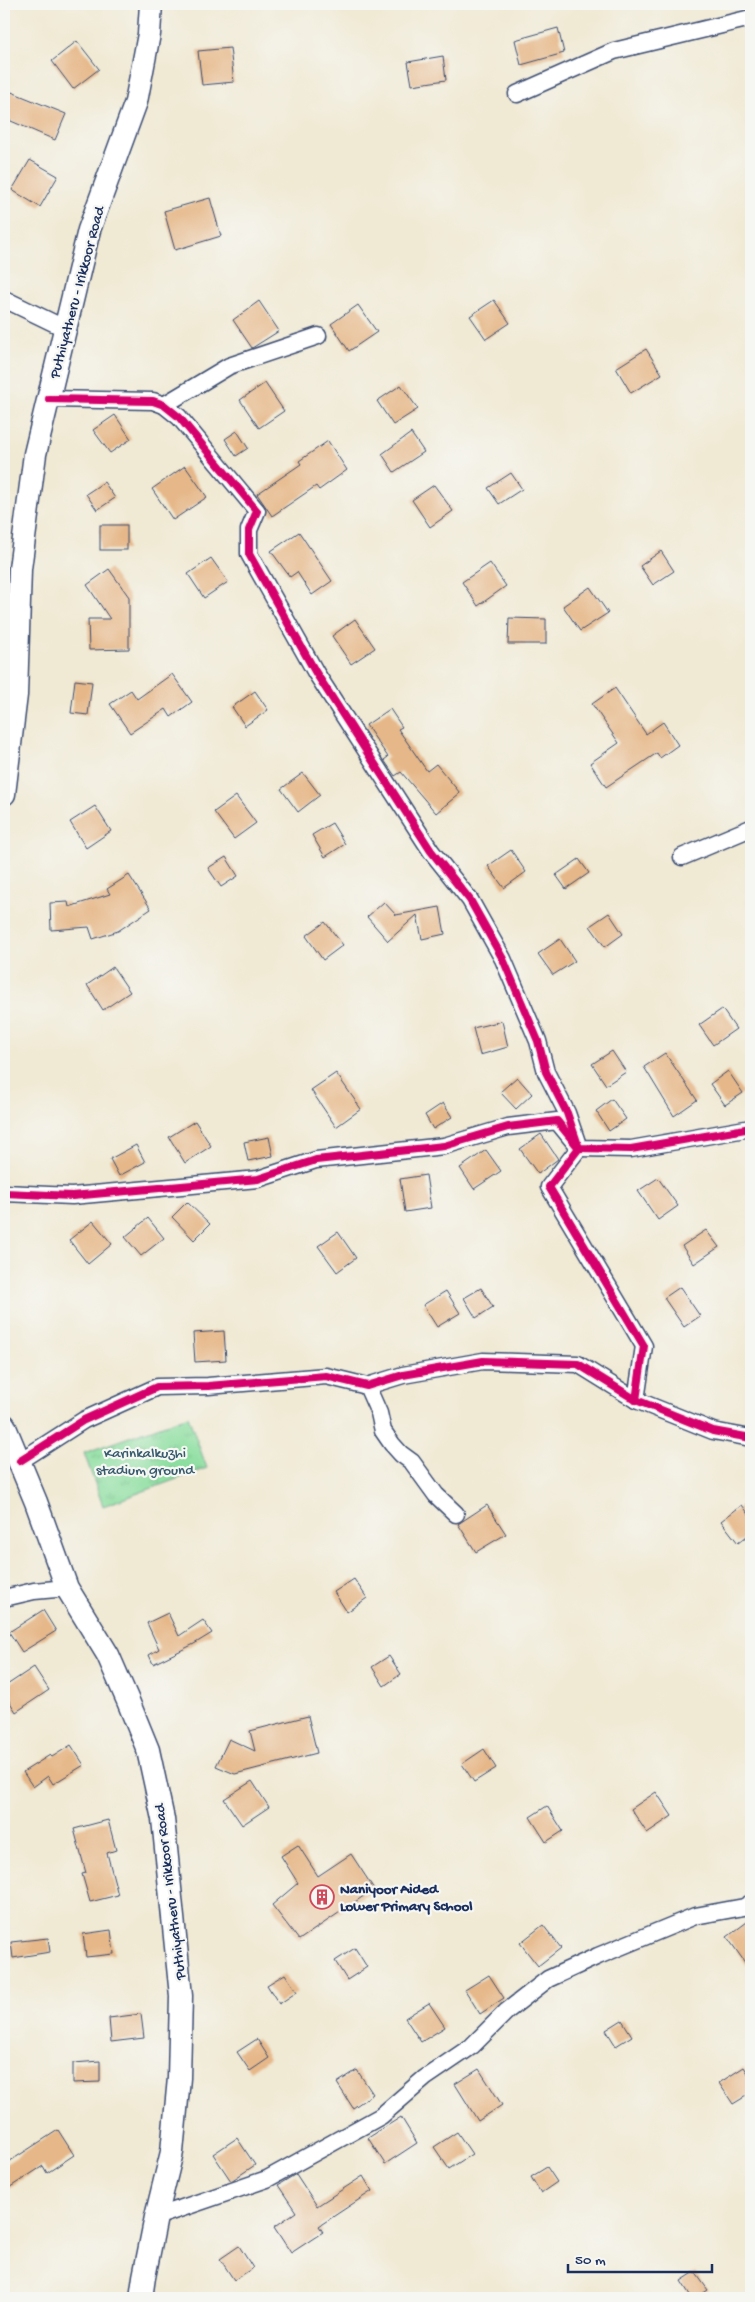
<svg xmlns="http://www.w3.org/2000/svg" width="755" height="2302" font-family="'Gochi Hand',sans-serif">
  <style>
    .park { fill: url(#park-tufts); stroke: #53867e }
    .building { fill: #e6b889 }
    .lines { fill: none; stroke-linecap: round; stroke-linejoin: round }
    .minor-casing { stroke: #3b4b70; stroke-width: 19 }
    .secondary-casing { stroke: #3b4b70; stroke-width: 25 }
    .minor { stroke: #fff; stroke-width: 16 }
    .secondary { stroke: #fff; stroke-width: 22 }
    .cycleway-casing { stroke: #f6f6f2; stroke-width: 11 }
    .cycleway { stroke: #d6006c; stroke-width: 8 }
    .labels { text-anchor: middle; stroke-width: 4.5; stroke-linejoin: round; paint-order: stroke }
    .street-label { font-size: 15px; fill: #1b2f5e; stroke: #f6f6f2 }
    .park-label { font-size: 15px; fill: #375b6e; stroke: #f6f6f2 }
    .poi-label { font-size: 15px; font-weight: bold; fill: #1b2f5e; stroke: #f6f6f2; text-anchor: start }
  </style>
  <defs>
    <pattern id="park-tufts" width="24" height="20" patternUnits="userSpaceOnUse" patternTransform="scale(1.25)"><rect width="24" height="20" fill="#8bde9f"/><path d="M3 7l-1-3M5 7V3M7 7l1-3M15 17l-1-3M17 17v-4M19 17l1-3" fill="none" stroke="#77bf8b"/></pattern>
  </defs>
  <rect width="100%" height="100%" fill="#f6f6f2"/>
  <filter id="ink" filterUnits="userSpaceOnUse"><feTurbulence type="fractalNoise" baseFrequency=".02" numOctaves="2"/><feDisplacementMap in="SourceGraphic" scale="10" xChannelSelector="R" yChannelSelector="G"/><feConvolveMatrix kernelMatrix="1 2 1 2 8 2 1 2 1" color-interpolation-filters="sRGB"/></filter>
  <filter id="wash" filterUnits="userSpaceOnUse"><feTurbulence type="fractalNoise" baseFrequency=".0096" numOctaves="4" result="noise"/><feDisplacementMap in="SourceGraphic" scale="20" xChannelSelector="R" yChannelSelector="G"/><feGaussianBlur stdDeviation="1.12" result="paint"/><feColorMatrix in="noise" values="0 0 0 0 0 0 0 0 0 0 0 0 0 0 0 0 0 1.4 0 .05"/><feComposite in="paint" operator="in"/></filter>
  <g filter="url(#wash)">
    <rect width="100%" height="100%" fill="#f0e9d3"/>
    <!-- park -->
    <polygon class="park" points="188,1416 207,1468 103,1506 84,1453"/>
    <g id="blocks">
      <!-- building -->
      <g class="building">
        <polygon points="558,28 564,53 521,65 515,40"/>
        <polygon points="77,41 99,69 73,89 52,61"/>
        <polygon points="230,48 234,82 202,85 198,51"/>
        <polygon points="443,56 446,80 412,85 408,62"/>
        <polygon points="9,91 66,114 55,140 4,118 4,106"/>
        <polygon points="30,160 58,176 40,207 12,190"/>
        <polygon points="210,198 221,236 175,250 164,211"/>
        <polygon points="494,300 510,323 486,339 470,316"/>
        <polygon points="259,301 279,331 252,348 233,320"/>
        <polygon points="358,305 377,332 349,351 331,324"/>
        <polygon points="646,349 662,374 631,393 616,368"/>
        <polygon points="265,383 284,411 259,428 240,400"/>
        <polygon points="401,385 418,409 393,425 377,401"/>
        <polygon points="115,415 131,439 110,453 93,430"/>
        <polygon points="237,431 248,448 236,456 225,439"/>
        <polygon points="411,433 424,452 394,472 382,454"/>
        <polygon points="328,441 347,470 319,490 316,486 272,516 257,494 301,464 299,461"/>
        <polygon points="185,466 207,497 173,520 152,489"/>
        <polygon points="511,473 522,489 499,504 488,488"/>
        <polygon points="104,482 115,498 97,510 86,494"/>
        <polygon points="434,485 453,511 430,527 412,500"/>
        <rect x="100" y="525" width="27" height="25"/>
        <polygon points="299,532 332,581 312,595 297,572 290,577 271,551"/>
        <polygon points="661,551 674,571 653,585 640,566"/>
        <polygon points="211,558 228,582 204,598 188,574"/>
        <polygon points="490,563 506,586 478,606 462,582"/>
        <polygon points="109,569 129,597 129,649 89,650 88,619 110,619 87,585"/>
        <polygon points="590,587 608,613 580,631 563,606"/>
        <polygon points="509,618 546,619 546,644 508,644"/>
        <polygon points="355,619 375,648 351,664 332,636"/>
        <polygon points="172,674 192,702 171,717 166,709 130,733 110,704 131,690 137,699"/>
        <polygon points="75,680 92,682 88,715 71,713"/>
        <polygon points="615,688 646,734 663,722 678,745 660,758 657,753 606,787 590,763 619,743 592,704"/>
        <polygon points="255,691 268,710 245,726 232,707"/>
        <polygon points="390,709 402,727 398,729 427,771 436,764 460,793 436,813 401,772 395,776 384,760 388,757 366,725"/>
        <polygon points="303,773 320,795 298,812 281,789"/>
        <polygon points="236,796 256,823 234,839 214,812"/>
        <polygon points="95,806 111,831 86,848 70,822"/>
        <polygon points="332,823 345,844 325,857 312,835"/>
        <polygon points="511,850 526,872 504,888 488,866"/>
        <polygon points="226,857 238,876 221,887 208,868"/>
        <polygon points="579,859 589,873 566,889 556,875"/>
        <polygon points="129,875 151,909 118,931 93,939 89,927 51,930 50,903 68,902 69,907 110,894 107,889"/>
        <polygon points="384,902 396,915 440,907 445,934 422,939 417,915 388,941 367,917"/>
        <polygon points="609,913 623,934 605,947 590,926"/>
        <polygon points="325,922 343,945 323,960 306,936"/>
        <polygon points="560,939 575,961 553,975 538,954"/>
        <polygon points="113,967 130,992 103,1010 87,985"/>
        <polygon points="722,1009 736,1029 713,1045 699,1025"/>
        <polygon points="502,1021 508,1047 480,1055 473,1028"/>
        <polygon points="612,1051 626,1072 606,1085 592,1064"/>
        <polygon points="665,1053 697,1100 674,1116 644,1067"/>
        <polygon points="728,1071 743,1093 725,1105 710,1084"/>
        <polygon points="336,1073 361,1109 336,1127 311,1090"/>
        <polygon points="517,1077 532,1094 516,1109 500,1092"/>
        <polygon points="612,1099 626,1119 609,1131 596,1111"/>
        <polygon points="443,1103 452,1117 433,1129 425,1115"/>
        <polygon points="195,1121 211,1146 185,1163 169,1137"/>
        <polygon points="541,1134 558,1159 538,1174 520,1149"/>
        <polygon points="269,1137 273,1156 248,1161 244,1142"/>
        <polygon points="136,1145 145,1162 119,1176 110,1159"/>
        <polygon points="486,1150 501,1171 474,1189 460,1168"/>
        <polygon points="426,1175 431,1208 405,1212 400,1179"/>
        <polygon points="658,1178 678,1206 658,1220 638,1191"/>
        <polygon points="187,1202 210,1224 194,1240 172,1217"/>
        <polygon points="148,1218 164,1238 141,1256 125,1237"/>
        <polygon points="93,1221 112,1244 88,1264 69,1240"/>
        <polygon points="706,1230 719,1247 694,1264 682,1246"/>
        <polygon points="338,1232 356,1258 337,1272 318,1246"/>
        <polygon points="680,1287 700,1316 684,1327 664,1298"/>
        <polygon points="481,1288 493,1307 476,1318 464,1298"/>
        <polygon points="446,1291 460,1313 437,1327 423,1305"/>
        <polygon points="224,1331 226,1360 195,1362 193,1333"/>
        <polygon points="487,1505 506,1534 476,1552 458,1524"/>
        <polygon points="742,1505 751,1517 751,1533 738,1543 721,1521"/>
        <polygon points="354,1579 367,1598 347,1612 334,1592"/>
        <polygon points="43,1610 56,1631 22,1652 9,1632"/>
        <polygon points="168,1613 179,1636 203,1620 212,1633 194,1644 153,1664 149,1655 159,1649 147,1623"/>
        <polygon points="389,1656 401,1674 384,1686 372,1667"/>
        <polygon points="34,1667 49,1690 16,1712 4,1693 4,1687"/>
        <polygon points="308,1716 317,1753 235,1774 216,1766 229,1739 255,1751 250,1731"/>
        <polygon points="71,1745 84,1765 53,1784 48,1776 33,1787 23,1772 50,1755 52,1757"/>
        <polygon points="484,1749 496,1768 474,1782 462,1764"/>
        <polygon points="252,1781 269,1807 242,1825 224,1799"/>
        <polygon points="656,1792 672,1816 647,1833 631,1809"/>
        <polygon points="547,1806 563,1831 546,1842 530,1817"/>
        <polygon points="108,1820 116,1850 107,1853 118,1895 90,1902 82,1874 86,1873 74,1829"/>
        <polygon points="298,1845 318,1876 351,1854 374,1889 299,1940 272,1905 298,1883 281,1856"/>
        <polygon points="751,1919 751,1971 727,1937"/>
        <polygon points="543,1925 561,1948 538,1966 520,1943"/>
        <polygon points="111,1930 114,1954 86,1957 83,1934"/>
        <polygon points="48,1938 50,1952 13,1958 11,1942"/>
        <polygon points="355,1948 367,1967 347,1980 335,1961"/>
        <polygon points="285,1974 297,1992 279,2004 267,1985"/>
        <polygon points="489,1975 504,1998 480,2014 465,1990"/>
        <polygon points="429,2003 445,2027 421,2042 405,2018"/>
        <polygon points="141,2014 144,2038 111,2042 109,2018"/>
        <polygon points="622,2020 632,2036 616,2046 606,2030"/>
        <polygon points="257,2039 269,2058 250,2071 237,2052"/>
        <polygon points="100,2061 100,2082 73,2083 73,2063"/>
        <polygon points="744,2067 751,2078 751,2093 733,2104 719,2083"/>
        <polygon points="479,2069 502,2105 478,2121 455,2084"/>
        <polygon points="357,2070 373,2094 353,2108 337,2083"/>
        <polygon points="401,2117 417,2143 385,2164 368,2138"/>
        <polygon points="58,2130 74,2155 47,2173 43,2166 4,2191 4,2165"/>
        <polygon points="457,2132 472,2154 449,2169 434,2147"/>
        <polygon points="237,2138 255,2165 231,2181 213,2154"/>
        <polygon points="547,2167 557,2182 541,2193 531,2177"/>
        <polygon points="296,2174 317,2206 363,2176 372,2191 319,2226 323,2232 291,2253 274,2227 296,2212 278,2185"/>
        <polygon points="239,2246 253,2268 234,2280 220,2259"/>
        <polygon points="695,2272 708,2290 696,2298 692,2298 681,2281"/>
      </g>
    </g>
  </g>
  <g filter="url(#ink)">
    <use href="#blocks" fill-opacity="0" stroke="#3b4b70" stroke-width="1"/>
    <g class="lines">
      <!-- minor casing -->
      <g class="minor-casing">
        <g id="minor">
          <polyline points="517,94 614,51 751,18"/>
          <polyline points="4,299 66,329"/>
          <polyline points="49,399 153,401 164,405 179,417 257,511 249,530 249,554 316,673 431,851 470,900 503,959 538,1041 546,1072 567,1113 579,1148 549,1187 644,1346 636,1400"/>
          <polyline points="164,405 229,366 318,336"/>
          <polyline points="682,857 751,828"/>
          <polyline points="4,1193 72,1196 258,1179 316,1160 444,1146 508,1127 557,1121 579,1148 631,1149 751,1128"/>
          <polyline points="367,1386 379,1413 383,1431 392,1444 401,1454 412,1462 436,1495 456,1514"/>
          <polyline points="20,1461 84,1420 157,1387 208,1386 326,1376 367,1386 403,1375 483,1361 578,1364 636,1400 713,1431 751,1438"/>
          <polyline points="4,1598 34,1591 67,1588"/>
          <polyline points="156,2217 267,2179 381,2116 425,2078 472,2046 507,2011 548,1979 598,1956 695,1916 744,1907 751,1903"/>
        </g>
      </g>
      <!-- secondary casing -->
      <g class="secondary-casing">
        <g id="secondary">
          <polyline points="4,794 16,695 20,569 35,454 89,230 136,102 149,34 151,4"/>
          <polyline points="4,1425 36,1502 67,1588 108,1655 128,1701 148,1750 163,1819 181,1996 179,2078 172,2152 156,2217 144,2277 141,2298"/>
        </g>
      </g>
      <!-- minor -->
      <use href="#minor" class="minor"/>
      <!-- secondary -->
      <use href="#secondary" class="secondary"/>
      <!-- cycleway casing -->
      <g class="cycleway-casing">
        <g id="cycleway">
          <polyline points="49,399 153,401 164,405 179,417 257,511 249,530 249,554 316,673 431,851 470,900 503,959 538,1041 546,1072 567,1113 579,1148 549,1187 644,1346 636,1400"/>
          <polyline points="4,1193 72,1196 258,1179 316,1160 444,1146 508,1127 557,1121 579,1148 631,1149 751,1128"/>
          <polyline points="20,1461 84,1420 157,1387 208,1386 326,1376 367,1386 403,1375 483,1361 578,1364 636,1400 713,1431 751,1438"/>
        </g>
      </g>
      <!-- cycleway -->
      <use href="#cycleway" class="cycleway"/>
    </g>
  </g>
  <!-- icons -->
  <defs>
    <g id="building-ring" transform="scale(1.25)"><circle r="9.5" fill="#f6f6f2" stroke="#d1495b" stroke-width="1.5"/><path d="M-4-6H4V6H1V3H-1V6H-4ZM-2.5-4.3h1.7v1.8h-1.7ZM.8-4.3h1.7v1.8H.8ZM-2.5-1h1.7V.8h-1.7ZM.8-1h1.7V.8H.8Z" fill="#d1495b"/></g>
  </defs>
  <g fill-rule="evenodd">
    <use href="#building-ring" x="322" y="1897"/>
  </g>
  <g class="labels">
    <!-- street labels -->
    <g class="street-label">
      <text transform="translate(76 292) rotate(-75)" y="5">Puthiyatheru - Irikkoor Road</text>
      <text transform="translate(169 1892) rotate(-97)" y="5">Puthiyatheru - Irikkoor Road</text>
    </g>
    <!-- park labels -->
    <g class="park-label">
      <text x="145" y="1457">Karinkalkuzhi<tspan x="145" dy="17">stadium ground</tspan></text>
    </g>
    <!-- poi labels -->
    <g class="poi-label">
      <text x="340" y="1893">Naniyoor Aided<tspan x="340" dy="17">Lower Primary School</tspan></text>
    </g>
  </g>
  <!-- margin -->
  <rect width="755" height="2302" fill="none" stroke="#f6f6f2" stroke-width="20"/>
  <!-- scale -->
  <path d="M568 2264v8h144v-8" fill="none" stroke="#1b2f5e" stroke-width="2.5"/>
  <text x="575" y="2264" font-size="15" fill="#1b2f5e" stroke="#f6f6f2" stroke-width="4" paint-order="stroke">50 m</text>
</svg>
